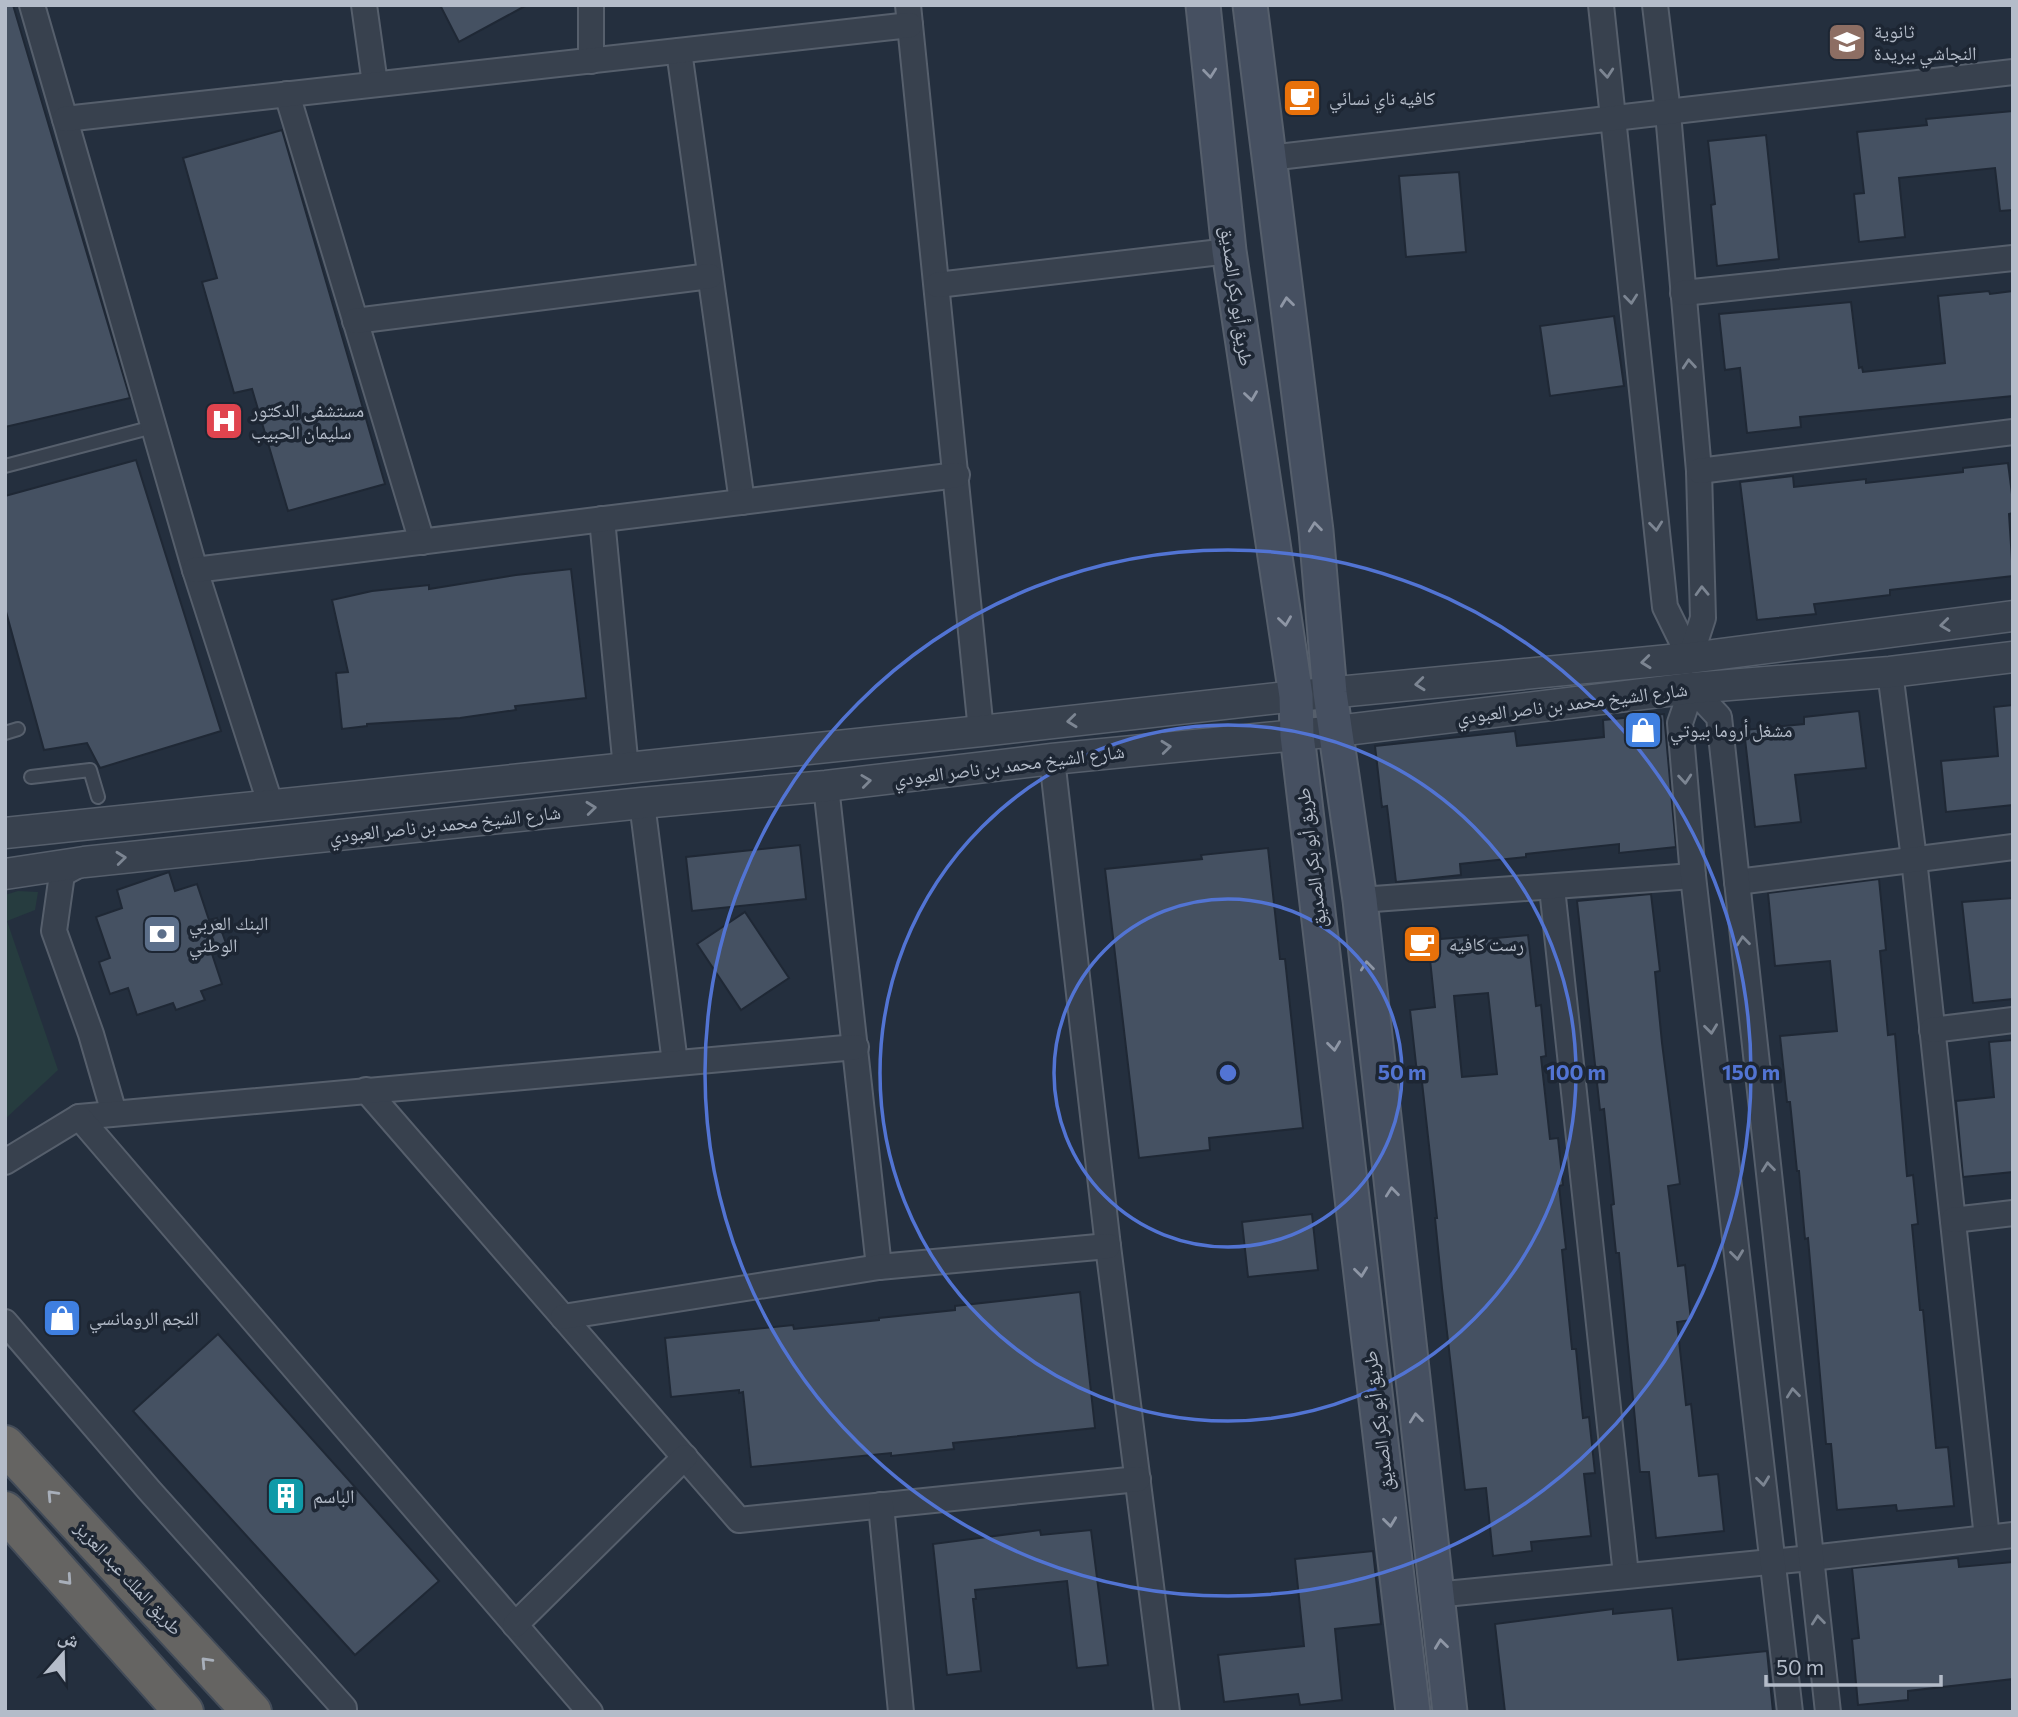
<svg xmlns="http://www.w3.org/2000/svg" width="2018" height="1717" font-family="Commissioner,'Noto Naskh Arabic',sans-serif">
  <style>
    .green { fill: #263c3f }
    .building { fill: #455162; stroke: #1f2835; stroke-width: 2; fill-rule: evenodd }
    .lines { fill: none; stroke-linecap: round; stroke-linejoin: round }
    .service-casing { stroke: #565f6c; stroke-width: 16 }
    .minor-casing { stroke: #565f6c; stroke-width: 28 }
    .tertiary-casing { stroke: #565f6c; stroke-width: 33 }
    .secondary-casing { stroke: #565f6c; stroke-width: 37 }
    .trunk-casing { stroke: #434c59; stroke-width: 42 }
    .service { stroke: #38414e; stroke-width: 12 }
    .minor { stroke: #38414e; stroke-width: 24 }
    .tertiary { stroke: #38414e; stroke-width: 30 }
    .secondary { stroke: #465061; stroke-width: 33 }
    .trunk { stroke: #656462; stroke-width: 38 }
    .oneway { stroke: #8e96a5 }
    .oneway2 { stroke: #7c8592 }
    .oneway3 { stroke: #a8afba }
    .ring { fill: none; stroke: #5274d3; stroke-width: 3.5 }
    .labels { text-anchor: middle; stroke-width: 7; stroke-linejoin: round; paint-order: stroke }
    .poi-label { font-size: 19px; fill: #b4bcc9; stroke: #1d2633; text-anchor: start }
    .street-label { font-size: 19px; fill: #b4bcc9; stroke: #1d2633 }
    .centre { fill: #5274d3; stroke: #1d2633; stroke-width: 3.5 }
    .ring-label { font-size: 21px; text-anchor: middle; font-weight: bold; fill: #5274d3; stroke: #1d2633; stroke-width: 7; stroke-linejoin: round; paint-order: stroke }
  </style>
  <rect width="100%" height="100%" fill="#242f3e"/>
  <!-- green -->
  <polygon class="green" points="18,891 38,892 35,910 7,921 58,1070 5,1119 5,895"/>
  <!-- building -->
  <g class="building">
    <polygon points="5,5 13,5 130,398 5,427"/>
    <polygon points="440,5 527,5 459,42"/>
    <polygon points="2013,111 2013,210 2000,211 1995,168 1899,178 1905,237 1859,242 1854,194 1864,193 1857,132 1927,125 1926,119"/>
    <polygon points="282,130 385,484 288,511 252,389 234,393 202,282 217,278 183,158"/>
    <polygon points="1766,135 1779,259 1717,266 1711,205 1715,204 1708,141"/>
    <polygon points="1459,172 1466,252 1406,257 1399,176"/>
    <polygon points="1989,291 1990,294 2013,291 2013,396 1800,417 1801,427 1747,433 1740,368 1725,370 1719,314 1851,302 1859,368 1862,367 1863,372 1945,363 1938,296"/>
    <polygon points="1614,316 1624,386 1550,396 1540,326"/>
    <polygon points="136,460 221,731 100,768 87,743 44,750 5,608 5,496"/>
    <polygon points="2008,463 2013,502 2013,513 2009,514 2013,576 1890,590 1890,595 1814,604 1816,614 1757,620 1740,482 1793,476 1794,487 1866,479 1866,483 1963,472 1963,468"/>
    <polygon points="571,569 586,698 515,706 516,710 460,718 367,724 367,726 342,729 336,673 348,672 332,600 372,591 429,585 429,589 516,575"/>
    <polygon points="2013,705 2013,805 1946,812 1941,761 1998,756 1994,707"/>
    <polygon points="1859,711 1866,768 1795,775 1801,822 1755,827 1744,730 1804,724 1804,717"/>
    <polygon points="1664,714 1676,847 1619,853 1619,844 1526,854 1526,857 1460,864 1461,875 1396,882 1387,806 1382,807 1375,746 1515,731 1517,746 1604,737 1603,720"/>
    <polygon points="800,845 806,899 692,911 686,857"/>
    <polygon points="1268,848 1280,959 1285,959 1303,1128 1209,1138 1210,1150 1139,1158 1105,869 1202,859 1201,855"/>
    <polygon points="169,872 175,891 197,884 209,920 217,918 228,949 212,954 222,984 201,991 205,1000 176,1010 173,1003 137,1015 128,988 110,994 99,962 110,958 96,917 122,908 117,890"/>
    <polygon points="1879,879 1886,950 1880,951 1888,1035 1895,1034 1907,1176 1913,1175 1918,1224 1912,1225 1920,1310 1923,1310 1936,1448 1948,1447 1954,1506 1897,1511 1896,1505 1837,1510 1831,1444 1826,1444 1808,1238 1805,1239 1799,1171 1797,1171 1790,1102 1787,1102 1780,1036 1837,1031 1830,961 1775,966 1768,893"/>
    <polygon points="1651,894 1660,971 1655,972 1662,1043 1680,1184 1668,1186 1678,1266 1685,1265 1691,1320 1677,1322 1686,1405 1691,1404 1699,1476 1718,1474 1724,1531 1656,1538 1649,1472 1640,1472 1619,1253 1616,1253 1611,1205 1614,1204 1604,1109 1600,1110 1577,901"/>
    <polygon points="2013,898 2013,999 1973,1003 1962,902"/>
    <polygon points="745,912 789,978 741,1010 697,944"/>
    <path d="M1528,935L1536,1006L1541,1005L1546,1056L1541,1057L1550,1139L1558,1138L1563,1185L1559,1186L1566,1249L1562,1250L1572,1349H1576L1583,1418L1589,1417L1595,1473L1584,1474L1591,1536L1531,1542L1532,1551L1493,1556L1486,1488L1465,1490L1442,1288L1435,1218H1437L1421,1073H1417L1410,1010L1435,1007L1428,940L1465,937V941ZM1488,993L1497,1074L1462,1077L1454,996Z"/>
    <polygon points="2013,1040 2013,1172 1963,1177 1956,1101 1994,1097 1989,1042"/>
    <polygon points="1312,1214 1318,1270 1248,1277 1242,1222"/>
    <polygon points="1080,1292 1095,1428 953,1443 954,1449 891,1456 891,1453 751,1467 743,1392 739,1393 739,1390 671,1397 665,1338 793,1325 794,1329 879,1320 879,1318 955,1310 955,1306"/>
    <polygon points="218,1334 439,1581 355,1655 133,1411"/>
    <polygon points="1040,1530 1041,1535 1091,1530 1108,1665 1077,1668 1067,1581 975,1590 976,1599 973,1599 981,1671 947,1675 933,1544"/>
    <polygon points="1373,1551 1381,1624 1335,1629 1342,1700 1300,1705 1298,1694 1224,1702 1218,1655 1304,1646 1295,1559"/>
    <polygon points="1958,1558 1959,1567 2013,1562 2013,1679 1908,1691 1908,1700 1858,1705 1852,1639 1859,1638 1852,1568"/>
    <polygon points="1672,1608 1678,1660 1767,1651 1773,1712 1505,1712 1495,1624 1613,1609 1613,1614"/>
  </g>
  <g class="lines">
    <!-- service casing -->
    <g class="service-casing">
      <g id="service">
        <polyline points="5,466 153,427"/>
        <polyline points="5,733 18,729"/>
        <polyline points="31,777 90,770 98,797"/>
      </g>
    </g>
    <!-- minor casing -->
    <g class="minor-casing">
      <g id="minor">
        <polyline points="32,5 195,570 271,806"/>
        <polyline points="364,5 375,84"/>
        <polyline points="591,5 591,61"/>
        <polyline points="908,5 981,731"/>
        <polyline points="1601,5 1665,607 1690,658"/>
        <polyline points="1655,5 1668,113 1699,471 1703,618 1690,658"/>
        <polyline points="679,51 742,502"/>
        <polyline points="287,94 422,542"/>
        <polyline points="65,119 910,25"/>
        <polyline points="1269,158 2013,72"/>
        <polyline points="937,285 1229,251"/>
        <polyline points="1683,293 2013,258"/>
        <polyline points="355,321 710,276"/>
        <polyline points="1699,471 2013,432"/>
        <polyline points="602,519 626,769"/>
        <polyline points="195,570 957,475"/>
        <polyline points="1890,672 1914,859 1987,1538"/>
        <polyline points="1052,759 1108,1246 1167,1712"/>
        <polyline points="826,786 879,1267"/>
        <polyline points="642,803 675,1063"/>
        <polyline points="84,862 62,874 54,931 91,1034 114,1113"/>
        <polyline points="1737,882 2013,847"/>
        <polyline points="1552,888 1626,1575"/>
        <polyline points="1360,900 1693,876"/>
        <polyline points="1932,1030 2013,1020"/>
        <polyline points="366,1090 739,1520 1138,1479"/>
        <polyline points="79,1117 856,1047"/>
        <polyline points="5,1162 79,1117 590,1712"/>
        <polyline points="1953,1220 2013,1213"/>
        <polyline points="563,1317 879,1267 1108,1246"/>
        <polyline points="5,1322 149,1490 344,1708 344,1712"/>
        <polyline points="881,1505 901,1712"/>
        <polyline points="1435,1595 1811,1558 2013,1535"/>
        <polyline points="515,1625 685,1457"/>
        <polyline points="1790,1712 1693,876 1680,723 1692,688 1719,717 1828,1712"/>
      </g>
    </g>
    <!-- tertiary casing -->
    <g class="tertiary-casing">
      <g id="tertiary">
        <polyline points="5,833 981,731 1296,696 1690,658 2013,616"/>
        <polyline points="5,874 84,862 642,803 826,786 1052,759 1337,731 1692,688 1890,672 2013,657"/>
      </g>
    </g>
    <!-- secondary casing -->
    <g class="secondary-casing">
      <g id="secondary">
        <polyline points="1203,5 1229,251 1296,696 1297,735 1413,1712"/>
        <polyline points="1250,5 1316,531 1330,693 1360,900 1450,1712"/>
      </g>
    </g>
    <!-- trunk casing -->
    <g class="trunk-casing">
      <g id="trunk">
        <polyline points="5,1445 252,1712"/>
        <polyline points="5,1511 184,1712"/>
      </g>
    </g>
    <!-- service -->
    <use href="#service" class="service"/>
    <!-- minor -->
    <use href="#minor" class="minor"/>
    <!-- tertiary -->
    <use href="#tertiary" class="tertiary"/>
    <!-- secondary -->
    <use href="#secondary" class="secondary"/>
    <!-- trunk -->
    <use href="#trunk" class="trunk"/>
  </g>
  <!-- one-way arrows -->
  <defs><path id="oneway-chevron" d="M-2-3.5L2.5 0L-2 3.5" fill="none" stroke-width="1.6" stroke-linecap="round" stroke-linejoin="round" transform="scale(1.75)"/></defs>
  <g class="oneway">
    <use href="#oneway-chevron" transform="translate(1210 73) rotate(84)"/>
    <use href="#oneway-chevron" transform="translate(1287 302) rotate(-97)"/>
    <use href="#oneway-chevron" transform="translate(1251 396) rotate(82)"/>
    <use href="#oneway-chevron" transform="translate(1315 527) rotate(-96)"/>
    <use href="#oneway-chevron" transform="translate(1285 621) rotate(82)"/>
    <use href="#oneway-chevron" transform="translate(1367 966) rotate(-96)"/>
    <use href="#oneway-chevron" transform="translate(1334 1046) rotate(83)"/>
    <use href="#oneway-chevron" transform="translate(1392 1192) rotate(-96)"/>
    <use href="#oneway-chevron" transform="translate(1361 1272) rotate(83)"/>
    <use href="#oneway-chevron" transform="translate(1416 1418) rotate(-96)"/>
    <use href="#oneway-chevron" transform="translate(1390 1522) rotate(83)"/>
    <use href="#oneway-chevron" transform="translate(1441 1644) rotate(-97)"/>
  </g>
  <g class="oneway2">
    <use href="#oneway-chevron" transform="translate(1607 73) rotate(85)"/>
    <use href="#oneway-chevron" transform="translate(1631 299) rotate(84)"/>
    <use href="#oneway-chevron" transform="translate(1689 364) rotate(-95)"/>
    <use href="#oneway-chevron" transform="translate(1656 526) rotate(84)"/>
    <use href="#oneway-chevron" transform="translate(1702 591) rotate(-92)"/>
    <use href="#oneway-chevron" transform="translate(1945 625) rotate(173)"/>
    <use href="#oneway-chevron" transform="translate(1646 662) rotate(174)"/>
    <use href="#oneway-chevron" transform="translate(1420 684) rotate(174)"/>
    <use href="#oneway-chevron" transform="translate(1072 721) rotate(174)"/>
    <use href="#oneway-chevron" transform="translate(1166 747) rotate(-6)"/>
    <use href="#oneway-chevron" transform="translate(1685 779) rotate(85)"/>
    <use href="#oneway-chevron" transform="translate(866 781) rotate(-7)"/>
    <use href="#oneway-chevron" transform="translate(591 808) rotate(-6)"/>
    <use href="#oneway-chevron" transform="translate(121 858) rotate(-6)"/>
    <use href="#oneway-chevron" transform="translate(1743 941) rotate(-96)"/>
    <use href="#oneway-chevron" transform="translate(1711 1029) rotate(83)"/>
    <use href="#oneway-chevron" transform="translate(1768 1167) rotate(-96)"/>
    <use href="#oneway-chevron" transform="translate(1737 1255) rotate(83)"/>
    <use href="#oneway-chevron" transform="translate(1793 1393) rotate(-96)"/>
    <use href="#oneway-chevron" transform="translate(1763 1481) rotate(83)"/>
    <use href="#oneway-chevron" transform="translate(1818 1620) rotate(-96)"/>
  </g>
  <g class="oneway3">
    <use href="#oneway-chevron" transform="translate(52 1495) rotate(-133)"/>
    <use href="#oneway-chevron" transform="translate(67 1580) rotate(48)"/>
    <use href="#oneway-chevron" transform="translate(206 1662) rotate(-133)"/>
  </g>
  <!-- distance rings -->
  <g class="ring">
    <circle cx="1228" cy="1073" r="174"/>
    <circle cx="1228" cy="1073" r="348"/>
    <circle cx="1228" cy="1073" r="523"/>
  </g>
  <!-- icons -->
  <defs>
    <g id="school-square" transform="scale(2.0125)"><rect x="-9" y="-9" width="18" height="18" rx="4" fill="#8d6e63" stroke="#1d2633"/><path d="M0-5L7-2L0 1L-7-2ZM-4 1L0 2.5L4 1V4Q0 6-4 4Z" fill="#fff"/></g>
    <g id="cafe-square" transform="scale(2.0125)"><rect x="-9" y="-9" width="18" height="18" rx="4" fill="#e8710a" stroke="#1d2633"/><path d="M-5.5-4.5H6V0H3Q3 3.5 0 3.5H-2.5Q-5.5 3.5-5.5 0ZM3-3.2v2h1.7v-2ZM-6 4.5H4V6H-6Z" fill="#fff"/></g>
    <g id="hospital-square" transform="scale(2.0125)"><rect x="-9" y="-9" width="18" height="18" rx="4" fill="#e0444e" stroke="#1d2633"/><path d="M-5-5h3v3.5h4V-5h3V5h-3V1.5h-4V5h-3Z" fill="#fff"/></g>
    <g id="shop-square" transform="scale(2.0125)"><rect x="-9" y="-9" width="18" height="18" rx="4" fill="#3f7fe0" stroke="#1d2633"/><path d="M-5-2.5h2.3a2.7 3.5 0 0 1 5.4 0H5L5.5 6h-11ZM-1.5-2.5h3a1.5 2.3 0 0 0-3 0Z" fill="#fff"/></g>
    <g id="bank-square" transform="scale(2.0125)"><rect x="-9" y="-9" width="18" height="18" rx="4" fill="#5c6f8a" stroke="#1d2633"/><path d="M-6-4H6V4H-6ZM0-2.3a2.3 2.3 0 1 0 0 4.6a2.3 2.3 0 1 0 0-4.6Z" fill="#fff"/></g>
    <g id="building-square" transform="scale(2.0125)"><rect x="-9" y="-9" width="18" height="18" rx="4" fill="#0f9aa8" stroke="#1d2633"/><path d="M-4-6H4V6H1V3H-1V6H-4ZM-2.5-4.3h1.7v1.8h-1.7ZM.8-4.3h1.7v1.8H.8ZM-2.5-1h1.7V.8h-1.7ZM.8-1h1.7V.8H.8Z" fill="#fff"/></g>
  </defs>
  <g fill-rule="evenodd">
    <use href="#school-square" x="1847" y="42"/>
    <use href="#cafe-square" x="1302" y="98"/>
    <use href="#hospital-square" x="224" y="421"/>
    <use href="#shop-square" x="1643" y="730"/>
    <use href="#bank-square" x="162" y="934"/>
    <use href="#cafe-square" x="1422" y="944"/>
    <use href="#shop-square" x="62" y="1318"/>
    <use href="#building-square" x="286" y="1496"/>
  </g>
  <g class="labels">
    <!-- poi labels -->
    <g class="poi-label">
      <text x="1874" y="38">ثانوية<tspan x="1874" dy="22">النجاشي ببريدة</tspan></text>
      <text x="1329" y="105">كافيه ناي نسائي</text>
      <text x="251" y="417">مستشفى الدكتور<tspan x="251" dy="22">سليمان الحبيب</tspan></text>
      <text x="1670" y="737">مشغل أروما بيوتي</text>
      <text x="189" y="930">البنك العربي<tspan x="189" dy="22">الوطني</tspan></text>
      <text x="1449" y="951">رست كافيه</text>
      <text x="89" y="1325">النجم الرومانسي</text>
      <text x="313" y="1503">الباسم</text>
    </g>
    <!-- street labels -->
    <g class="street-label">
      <text transform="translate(1237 296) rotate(82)" y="7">طريق أبو بكر الصديق</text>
      <text transform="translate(1572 703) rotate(-7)" y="7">شارع الشيخ محمد بن ناصر العبودي</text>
      <text transform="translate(1009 765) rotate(-7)" y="7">شارع الشيخ محمد بن ناصر العبودي</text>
      <text transform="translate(445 824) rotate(-6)" y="7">شارع الشيخ محمد بن ناصر العبودي</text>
      <text transform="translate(1311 858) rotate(-97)" y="7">طريق أبو بكر الصديق</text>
      <text transform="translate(1378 1421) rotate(-97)" y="7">طريق أبو بكر الصديق</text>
      <text transform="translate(129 1578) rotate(47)" y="7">طريق الملك عبد العزيز</text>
    </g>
  </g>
  <circle cx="1228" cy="1073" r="10" class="centre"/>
  <g class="ring-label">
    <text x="1402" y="1080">50 m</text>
    <text x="1576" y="1080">100 m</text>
    <text x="1751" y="1080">150 m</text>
  </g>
  <!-- border -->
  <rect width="2018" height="1717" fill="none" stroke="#b4bcc9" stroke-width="14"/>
  <!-- north arrow -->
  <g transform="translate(63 1654) rotate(20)" stroke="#1d2633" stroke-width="5" paint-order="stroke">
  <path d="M0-5L12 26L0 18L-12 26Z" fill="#b4bcc9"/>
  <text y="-10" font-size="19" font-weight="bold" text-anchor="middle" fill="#b4bcc9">ش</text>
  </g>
  <!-- scale -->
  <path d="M1766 1675v10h175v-10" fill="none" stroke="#b4bcc9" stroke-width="3.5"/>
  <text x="1776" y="1675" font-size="21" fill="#b4bcc9" stroke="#1d2633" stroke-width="5" paint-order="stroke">50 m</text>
</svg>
